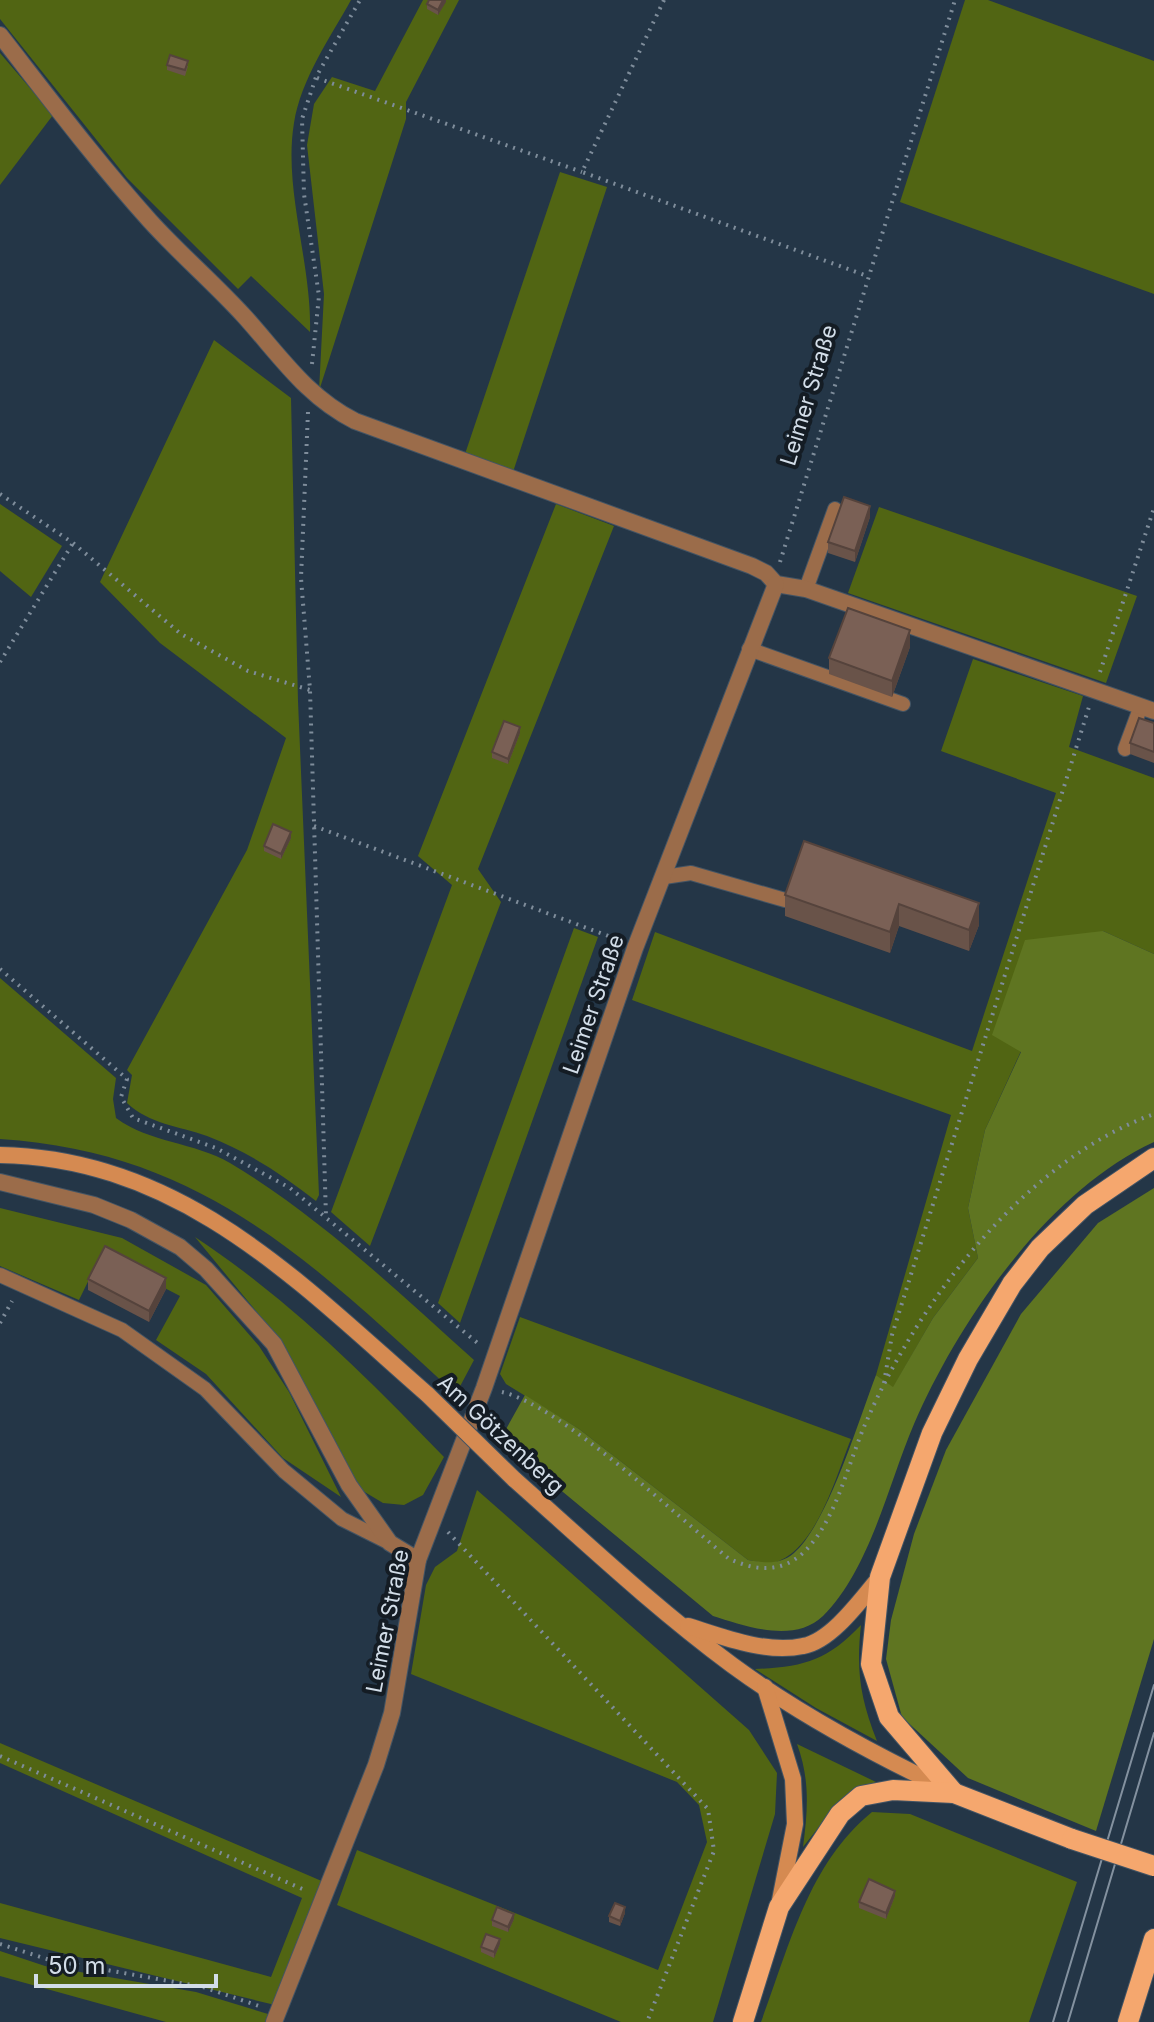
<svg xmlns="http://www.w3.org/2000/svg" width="1154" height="2022" font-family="Inter,sans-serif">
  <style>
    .green { fill: #516513 }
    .forest { fill: #5f7521 }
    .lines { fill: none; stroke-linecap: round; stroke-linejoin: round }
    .lane-casing { stroke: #435464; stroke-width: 16 }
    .street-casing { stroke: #435464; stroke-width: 18 }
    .secondary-casing { stroke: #435464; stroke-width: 18 }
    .primary-casing { stroke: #435464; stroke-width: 22 }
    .path { stroke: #7f8d9b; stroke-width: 4; stroke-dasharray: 2 6; stroke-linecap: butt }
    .lane { stroke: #9b6c4a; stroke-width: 14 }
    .street { stroke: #9b6c4a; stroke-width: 16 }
    .secondary { stroke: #d58a51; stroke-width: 16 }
    .primary { stroke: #f5a76e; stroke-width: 20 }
    .tram { stroke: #83919f; stroke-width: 2 }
    .secondary-bridge-casing { stroke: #435464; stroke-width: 18; stroke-linecap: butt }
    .primary-bridge-casing { stroke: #435464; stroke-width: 22; stroke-linecap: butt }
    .secondary-bridge { stroke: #d58a51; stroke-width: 16 }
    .primary-bridge { stroke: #f5a76e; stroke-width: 20 }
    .wall { fill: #695349 }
    .shaded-wall { fill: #55433c }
    .building { fill: #7a6055; stroke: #55433c; stroke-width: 2 }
    .labels { text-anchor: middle; stroke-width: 8; stroke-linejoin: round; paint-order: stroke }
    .street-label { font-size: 22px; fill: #d2dde8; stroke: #141c24 }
  </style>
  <rect width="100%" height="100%" fill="#243647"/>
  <!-- green -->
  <g class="green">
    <path d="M0,0H351C330,38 301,79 294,123C283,189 312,264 310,332L251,276L238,289L127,178L0,19Z"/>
    <polygon points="423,0 459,0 406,102 406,119 319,391 324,294 307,145 314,104 332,77 375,91"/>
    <polygon points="965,0 988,0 1154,61 1154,294 900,202"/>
    <polygon points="0,53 53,115 0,185"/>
    <polygon points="560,172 607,187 513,472 465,454"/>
    <path d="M214,340L291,398L298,701L319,1195L316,1201C282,1174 248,1152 207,1136C179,1126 149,1124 127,1103L132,1075L127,1070L247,850L286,738L160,643L100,582Z"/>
    <polygon points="0,504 62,546 31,597 0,571"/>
    <polygon points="556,504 614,526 478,869 501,902 370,1246 331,1212 452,885 418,856"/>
    <polygon points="879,507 1137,596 1106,683 848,593"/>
    <polygon points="973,659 1083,696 1069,747 1154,778 1154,954 1103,931 1021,1051 985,1130 968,1208 978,1258 933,1318 893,1388 876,1375 951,1115 632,1000 655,932 972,1051 1056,793 941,751"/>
    <polygon points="574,928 598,937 460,1323 438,1303"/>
    <path d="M0,978L116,1078L113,1099L116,1118C150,1143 194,1142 230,1163C320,1217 396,1290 474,1360L456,1394C313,1264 204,1152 0,1139Z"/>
    <polygon points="0,1208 122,1238 206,1285 259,1346 289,1392 341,1497 283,1458 206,1374 156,1340 180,1296 101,1255 79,1300 0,1266"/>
    <path d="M195,1237C289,1299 366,1376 444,1457L423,1495L404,1505L383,1503L358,1488L279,1339Z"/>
    <path d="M520,1317L851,1439C836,1476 816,1552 773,1563C766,1565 756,1561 748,1560L579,1429L506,1384L500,1374Z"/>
    <polygon points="477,1490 749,1730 777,1773 775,1814 713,2022 621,2022 337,1905 357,1850 658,1970 707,1842 699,1805 677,1782 411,1674 426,1585 435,1567 457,1551"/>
    <path d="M861,1625C856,1670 860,1698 877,1741L816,1708L755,1669C803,1667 827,1661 861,1625Z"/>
    <polygon points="0,1743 324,1882 275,2005 0,1938 0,1903 271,1977 302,1898 0,1763"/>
    <path d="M797,1744L876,1782L841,1799L803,1847C808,1810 810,1779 797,1744Z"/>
    <path d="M872,1812L910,1814L1077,1882L1029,2022H761C789,1948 808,1864 872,1812Z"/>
    <polygon points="0,1951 45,1966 196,1992 268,2014 265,2022 166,2022 0,1976"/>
  </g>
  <!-- forest -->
  <g class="forest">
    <path d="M1103,931L1154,954V1142C1049,1190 959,1320 914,1424C888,1485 870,1569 823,1616C794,1644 745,1626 713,1616L500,1440L525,1395L579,1429L748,1560C765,1563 780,1565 794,1553C828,1523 859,1419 876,1375L893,1387L933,1318L978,1258L968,1208L985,1130L1021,1052L992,1035L1025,940Z"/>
    <polygon points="1154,1188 1154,1639 1096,1831 968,1778 902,1717 886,1659 891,1620 914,1534 946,1450 1021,1314 1098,1223"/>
  </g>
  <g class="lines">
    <!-- lane casing -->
    <g class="lane-casing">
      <g id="lane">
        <polyline points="806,589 835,509"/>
        <polyline points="749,649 903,704"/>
        <polyline points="1125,749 1141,706"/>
        <polyline points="664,877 691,873 785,900"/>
        <polyline points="0,1275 122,1330 205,1389 284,1471 342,1519 390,1543"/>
      </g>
    </g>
    <!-- street casing -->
    <g class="street-casing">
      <g id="street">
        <path d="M0,35C49,98 97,162 150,221C180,254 215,284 245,317C280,356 307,397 355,421L752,566L766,573L776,584L806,589L1154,711"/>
        <polyline points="0,1182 94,1205 131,1220 180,1247 206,1269 274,1344 349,1485 390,1543 418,1560"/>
        <polyline points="274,2022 376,1765 392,1713 418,1560 484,1388 635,948 776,584"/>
      </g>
    </g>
    <!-- secondary casing -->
    <g class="secondary-casing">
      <g id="secondary">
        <path d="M0,1155C182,1158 301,1284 428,1395"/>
        <path d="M514,1479C585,1542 655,1608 732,1665C800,1715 873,1754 949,1790"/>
        <path d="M688,1626C723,1637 766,1654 803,1646C832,1641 862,1598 880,1577"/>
        <polyline points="765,1687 793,1779 795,1824 780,1900"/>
      </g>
    </g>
    <!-- primary casing -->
    <g class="primary-casing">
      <g id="primary">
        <polyline points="954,1793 889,1717 871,1664 880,1577 932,1433 968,1359 1012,1284 1040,1248 1085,1205 1154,1158"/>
        <polyline points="743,2022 779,1907 840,1814 861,1796 893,1790 954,1793 1072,1839"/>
        <polyline points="1128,2022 1154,1939"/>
      </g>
    </g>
    <!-- path -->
    <g class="path">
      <polyline points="664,0 582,172 867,276"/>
      <polyline points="317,78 582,172"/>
      <polyline points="312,364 319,296 304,194 302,119 316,77 360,0"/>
      <polyline points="308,412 301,578 310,690 326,1217"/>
      <polyline points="0,494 73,543 181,634 248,671 310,690"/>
      <polyline points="780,562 955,0"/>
      <polyline points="0,662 73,543"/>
      <polyline points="1100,672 1154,508"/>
      <polyline points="314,826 619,940"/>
      <polyline points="0,969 127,1079 121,1097 133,1118 216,1148 290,1188 480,1345"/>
      <polyline points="0,1323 12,1301"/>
      <polyline points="884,1383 892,1335 1089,707"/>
      <path d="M502,1392C561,1406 676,1515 728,1558C754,1571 782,1574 805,1551C837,1519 848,1462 867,1420C920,1299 1026,1160 1154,1114"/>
      <polyline points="448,1532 708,1809 714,1851 647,2022"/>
      <polyline points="0,1756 307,1891"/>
      <polyline points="0,1944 50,1960 203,1987 262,2007"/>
    </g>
    <!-- lane -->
    <use href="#lane" class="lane"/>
    <!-- street -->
    <use href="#street" class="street"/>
    <!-- secondary -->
    <use href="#secondary" class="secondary"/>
    <!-- primary -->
    <use href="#primary" class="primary"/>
    <!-- tram -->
    <g class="tram">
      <polyline points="1053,2022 1154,1685"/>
      <polyline points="1068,2022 1154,1733"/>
    </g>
    <!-- secondary-bridge casing -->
    <g class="secondary-bridge-casing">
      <polyline id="secondary-bridge" points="428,1395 514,1479"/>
    </g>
    <!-- primary-bridge casing -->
    <g class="primary-bridge-casing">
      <polyline id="primary-bridge" points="1072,1839 1154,1866"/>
    </g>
    <!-- secondary-bridge -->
    <use href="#secondary-bridge" class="secondary-bridge"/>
    <!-- primary-bridge -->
    <use href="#primary-bridge" class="primary-bridge"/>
  </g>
  <!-- wall -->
  <g class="wall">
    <polygon points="446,0 438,15 427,9 427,4"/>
    <polygon points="167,65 188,66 185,76 167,70"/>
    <polygon points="870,517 855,562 828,553 828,542"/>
    <polygon points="910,647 892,697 829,674 829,658"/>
    <polygon points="1154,723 1154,763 1130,754 1130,743"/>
    <polygon points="520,733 508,764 492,758 492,752"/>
    <polygon points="291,838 281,859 264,851 264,846"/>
    <polygon points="804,841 979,925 969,951 899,926 890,953 785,916 785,895"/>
    <polygon points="88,1279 166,1289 149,1322 88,1290"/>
    <polygon points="895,1896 886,1919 859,1908 859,1902"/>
    <polygon points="625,1913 620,1926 609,1922 609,1916"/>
    <polygon points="514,1919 508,1932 492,1926 492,1920"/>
    <polygon points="500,1944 494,1958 481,1952 481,1947"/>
  </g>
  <!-- shaded-wall -->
  <g class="shaded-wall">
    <polygon points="443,0 446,0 446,2 438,15 438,10"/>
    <polygon points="870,506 870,517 855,562 855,551"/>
    <polygon points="910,630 910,647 892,697 892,681"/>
    <polygon points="520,727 520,733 508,764 508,759"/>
    <polygon points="291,832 291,838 281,859 281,854"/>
    <polygon points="979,903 979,925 969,951 969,930"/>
    <polygon points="899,904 899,926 890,953 890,932"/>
    <polygon points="166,1278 166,1289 149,1322 149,1311"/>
    <polygon points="895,1891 895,1896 886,1919 886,1913"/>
    <polygon points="625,1907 625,1913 620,1926 620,1921"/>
    <polygon points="514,1914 514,1919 508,1932 508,1927"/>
    <polygon points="500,1939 500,1944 494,1958 494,1952"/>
  </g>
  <!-- building -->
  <g class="building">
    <polygon points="429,0 443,0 438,10 427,4"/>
    <polygon points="170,55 188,61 185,70 167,65"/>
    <polygon points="844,497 870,506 855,551 828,542"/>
    <polygon points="848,608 910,630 892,681 829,658"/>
    <polygon points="1139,718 1154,723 1154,752 1130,743"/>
    <polygon points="504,721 520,727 508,759 492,752"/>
    <polygon points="273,824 291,832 281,854 264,846"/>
    <polygon points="804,841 979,903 969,930 899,904 890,932 785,895"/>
    <polygon points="105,1246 166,1278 149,1311 88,1279"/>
    <polygon points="869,1879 895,1891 886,1913 859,1902"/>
    <polygon points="615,1903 625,1907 620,1921 609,1916"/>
    <polygon points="497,1907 514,1914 508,1927 492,1920"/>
    <polygon points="486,1934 500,1939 494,1952 481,1947"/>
  </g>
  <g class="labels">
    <!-- street labels -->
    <g class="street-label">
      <text transform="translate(808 395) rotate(-73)" y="8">Leimer Straße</text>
      <text transform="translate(593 1004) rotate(-71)" y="8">Leimer Straße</text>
      <text transform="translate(501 1434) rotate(43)" y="8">Am Götzenberg</text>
      <text transform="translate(387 1621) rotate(-79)" y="8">Leimer Straße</text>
    </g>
  </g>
  <!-- scale -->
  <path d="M36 1974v12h180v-12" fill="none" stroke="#d2dde8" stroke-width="4"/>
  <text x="48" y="1974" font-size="24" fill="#d2dde8" stroke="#141c24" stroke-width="6" paint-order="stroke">50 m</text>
</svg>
